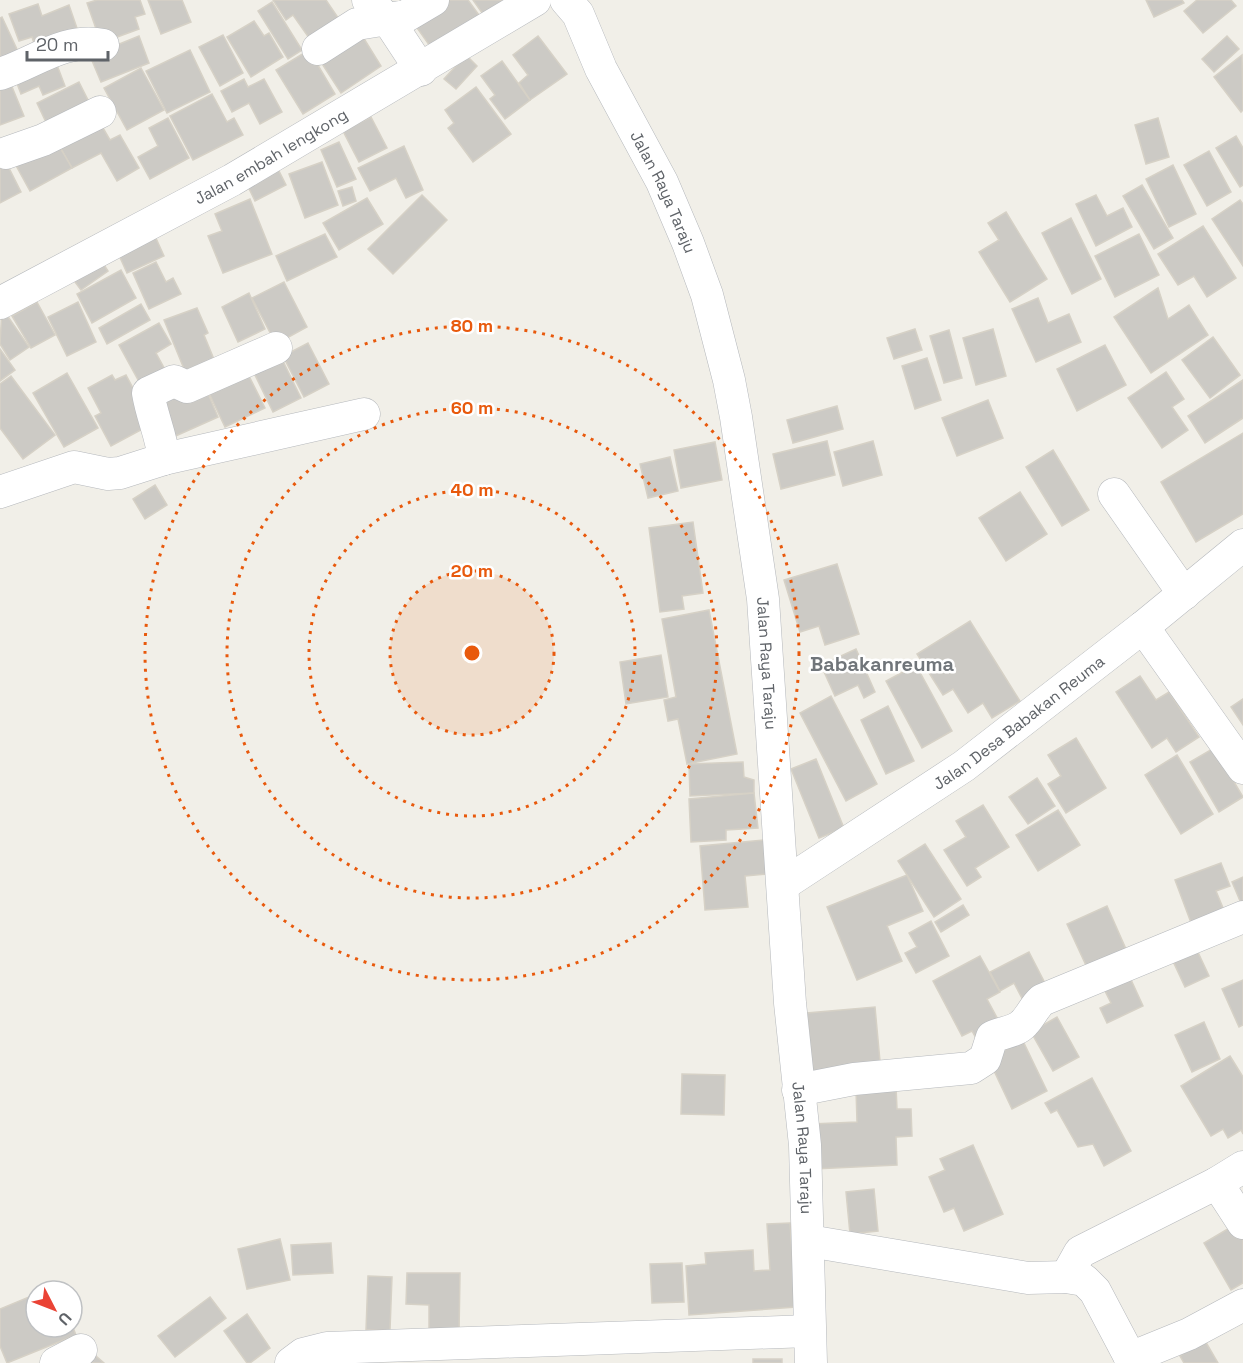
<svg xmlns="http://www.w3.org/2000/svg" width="1243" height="1363" font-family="'Space Grotesk',sans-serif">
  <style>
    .building { fill: #cccac5; stroke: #d6d1c6; stroke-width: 1.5 }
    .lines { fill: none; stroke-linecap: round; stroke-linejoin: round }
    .minor-casing { stroke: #b5b8bc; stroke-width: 33 }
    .minor { stroke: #fff; stroke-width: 32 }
    .ring { fill: none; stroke: #e8590c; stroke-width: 3; stroke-dasharray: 3 6 }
    .labels { text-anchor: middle; stroke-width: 5; stroke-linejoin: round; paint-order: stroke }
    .street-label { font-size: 16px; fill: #5f6368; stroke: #fff }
    .quarter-label { font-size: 20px; font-weight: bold; fill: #70757a; stroke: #fff }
    .centre { fill: #e8590c; stroke: #fff; stroke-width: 3 }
    .ring-label { font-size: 18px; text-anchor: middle; font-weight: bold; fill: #e8590c; stroke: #fff; stroke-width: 5; stroke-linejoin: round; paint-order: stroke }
  </style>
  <rect width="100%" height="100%" fill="#f1efe8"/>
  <!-- building -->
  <g class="building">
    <polygon points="97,0 140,0 145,14 135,17 139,29 101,43 87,3"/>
    <polygon points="148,0 182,0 191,22 161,34"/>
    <polygon points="273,0 326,0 343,25 314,45 293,15 286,20"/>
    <polygon points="448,0 468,0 479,15 432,49 415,25"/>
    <polygon points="473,0 510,0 485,17"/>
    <polygon points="1146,0 1182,0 1184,3 1154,17"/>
    <polygon points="1197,0 1231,0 1236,6 1203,33 1184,11"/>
    <polygon points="272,2 302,50 288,59 258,11"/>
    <polygon points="38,4 42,16 69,5 79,34 36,50 32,37 19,41 9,14"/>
    <polygon points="2,17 21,58 0,68 0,18"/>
    <polygon points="254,21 264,36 269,33 283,57 251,77 227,37"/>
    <polygon points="358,29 381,66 341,93 317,56"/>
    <polygon points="223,35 243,73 220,86 199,47"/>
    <polygon points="139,36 149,63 101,82 90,56"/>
    <polygon points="538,36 567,74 530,100 519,83 528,75 513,55"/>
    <polygon points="1227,36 1239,49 1214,72 1202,59"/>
    <polygon points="190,50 210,92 167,113 146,71"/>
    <polygon points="309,50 335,94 303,114 276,70"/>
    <polygon points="466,55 477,66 456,89 444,79"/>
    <polygon points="1242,55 1243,110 1241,112 1214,77"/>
    <polygon points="54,57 65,86 43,95 39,86 21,94 13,73"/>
    <polygon points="502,61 530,100 505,119 490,99 495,95 481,76"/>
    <polygon points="141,68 164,110 127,130 104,88"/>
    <polygon points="8,77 24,116 0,125 0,80"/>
    <polygon points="244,79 248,87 264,79 282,112 260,124 249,103 232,112 221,91"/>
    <polygon points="79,82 95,114 52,135 37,103"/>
    <polygon points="476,87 511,134 473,162 448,128 454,123 445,110"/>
    <polygon points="212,94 227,122 234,118 243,135 193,160 170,116"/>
    <polygon points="96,116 110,140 120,135 139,168 117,181 101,153 72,168 54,137"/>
    <polygon points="371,117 387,148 359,162 343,131"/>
    <polygon points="168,118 189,158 150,179 138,157 158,146 149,128"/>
    <polygon points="1158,118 1169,157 1146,164 1135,125"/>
    <polygon points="1236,136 1243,148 1243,185 1240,187 1216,148"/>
    <polygon points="54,137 72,168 30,191 13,160"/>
    <polygon points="339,142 356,179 337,187 321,150"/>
    <polygon points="404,146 423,190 406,198 396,178 370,191 358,168"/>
    <polygon points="1209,151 1231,192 1207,206 1184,165"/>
    <polygon points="3,156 21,192 0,203 0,158"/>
    <polygon points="274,161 286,185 255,201 243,176"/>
    <polygon points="322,162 338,205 305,218 289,174"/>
    <polygon points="1173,165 1196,214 1169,227 1146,179"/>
    <polygon points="1142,185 1173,238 1154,249 1123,196"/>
    <polygon points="352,187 356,201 343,206 338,191"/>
    <polygon points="422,195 447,220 393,274 368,249"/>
    <polygon points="1096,195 1107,216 1123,208 1132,227 1096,246 1076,204"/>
    <polygon points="367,198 383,224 339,250 323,223"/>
    <polygon points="250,199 272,254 223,273 208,236 222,231 215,214"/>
    <polygon points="1240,200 1243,204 1243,266 1212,219"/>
    <polygon points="1006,212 1047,279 1010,302 979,252 999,240 988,223"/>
    <polygon points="1071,218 1101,279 1072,294 1042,233"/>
    <polygon points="1203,226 1236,278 1207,297 1194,276 1178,285 1158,254"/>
    <polygon points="325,234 337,257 287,281 276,256"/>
    <polygon points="1139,234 1159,275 1115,297 1095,256"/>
    <polygon points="155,236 164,256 127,273 118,253"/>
    <polygon points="99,257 108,271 81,290 67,271"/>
    <polygon points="156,262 166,282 173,278 181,294 149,309 133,273"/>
    <polygon points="121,270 136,298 92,323 77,294"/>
    <polygon points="284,282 307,327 276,344 252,298"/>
    <polygon points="1158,288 1168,319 1189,305 1208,335 1151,373 1114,317"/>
    <polygon points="249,293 265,329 238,342 222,307"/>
    <polygon points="1038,298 1048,323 1069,314 1081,342 1036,362 1012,309"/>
    <polygon points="37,302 55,335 31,348 12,316"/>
    <polygon points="78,302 96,342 67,356 48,317"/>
    <polygon points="141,304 150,320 107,344 99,328"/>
    <polygon points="2,308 29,347 10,360 0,344"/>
    <polygon points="197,308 208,333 204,335 218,369 189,381 164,320"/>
    <polygon points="159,323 171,344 156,353 168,375 143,389 119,345"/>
    <polygon points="915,329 922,350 894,359 887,338"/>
    <polygon points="993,329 1006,376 976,385 963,338"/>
    <polygon points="949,330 962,378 944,383 930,336"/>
    <polygon points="1213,337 1240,375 1210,398 1182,360"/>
    <polygon points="308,343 329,384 304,397 283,356"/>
    <polygon points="1105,345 1126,385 1077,411 1057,369"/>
    <polygon points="0,349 15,370 0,381"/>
    <polygon points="281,357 301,398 273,412 253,371"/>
    <polygon points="927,358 941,400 915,409 902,366"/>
    <polygon points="246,370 265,408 225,427 207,389"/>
    <polygon points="1166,372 1184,399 1172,407 1188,430 1162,448 1128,398"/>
    <polygon points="67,373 98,428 64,447 33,393"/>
    <polygon points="112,375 115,380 126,375 152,424 111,446 95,416 101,413 88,388"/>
    <polygon points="11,376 55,435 23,459 0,428 0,384"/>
    <polygon points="1243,380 1243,418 1205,443 1188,416"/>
    <polygon points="204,384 218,417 169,439 152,400"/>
    <polygon points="988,400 1003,438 957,456 942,418"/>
    <polygon points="837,406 843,429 793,443 787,420"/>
    <polygon points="1243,433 1243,514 1196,542 1161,482"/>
    <polygon points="827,441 835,475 781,489 773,454"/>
    <polygon points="873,441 882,475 843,486 834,452"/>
    <polygon points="715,442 722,480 681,488 674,450"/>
    <polygon points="1053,450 1089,510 1062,526 1026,467"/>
    <polygon points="670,457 678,491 648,498 640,464"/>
    <polygon points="155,485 167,505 145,519 133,499"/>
    <polygon points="1020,492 1047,534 1006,561 979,518"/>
    <polygon points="693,522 703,593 682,596 684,609 660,612 649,528"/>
    <polygon points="837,564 859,634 825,645 819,626 800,632 784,580"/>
    <polygon points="709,610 737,754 687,764 678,719 668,721 664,700 676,697 662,619"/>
    <polygon points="970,621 1020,701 992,718 983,703 968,713 953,689 943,695 917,654"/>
    <polygon points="856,649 875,692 864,698 858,685 835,696 821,665"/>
    <polygon points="661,655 668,697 626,704 620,662"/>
    <polygon points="916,665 952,731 922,748 886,681"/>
    <polygon points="1140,676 1156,700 1169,692 1199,737 1176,752 1167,738 1152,748 1116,692"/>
    <polygon points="831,696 877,784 846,801 800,713"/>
    <polygon points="1243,699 1243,725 1231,707"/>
    <polygon points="888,706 914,761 886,774 861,720"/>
    <polygon points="1076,738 1106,788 1066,813 1048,784 1061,776 1048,755"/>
    <polygon points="1214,748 1243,797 1219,812 1190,762"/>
    <polygon points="1177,755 1213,814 1181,834 1145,775"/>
    <polygon points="816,759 844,828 819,838 791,769"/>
    <polygon points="743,762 744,777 754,780 754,793 690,796 689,764"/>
    <polygon points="1037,778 1055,806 1028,824 1009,797"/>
    <polygon points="754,793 758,828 726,830 726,840 691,842 689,799"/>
    <polygon points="983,805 1009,847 975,868 981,877 967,886 944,850 966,837 956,821"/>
    <polygon points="1058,810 1080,845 1038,871 1016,835"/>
    <polygon points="764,840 767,874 745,876 748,907 705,910 700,846"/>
    <polygon points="925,844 961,899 934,917 898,861"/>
    <polygon points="1221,863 1230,886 1216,891 1226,915 1193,928 1175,880"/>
    <polygon points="907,875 923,911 887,926 902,961 857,980 827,907"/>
    <polygon points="1243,877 1243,908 1232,882"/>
    <polygon points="963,905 969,915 941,932 935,922"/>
    <polygon points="1107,906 1129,956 1090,974 1067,924"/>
    <polygon points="931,921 949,956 916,973 905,953 917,947 909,933"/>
    <polygon points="1196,948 1209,976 1185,987 1172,959"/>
    <polygon points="1029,952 1048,989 1024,1002 1014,983 1000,991 990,972"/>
    <polygon points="980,956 1000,992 987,999 1002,1027 977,1040 972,1031 962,1036 933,981"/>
    <polygon points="1127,971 1143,1006 1107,1023 1100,1008 1111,1003 1101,983"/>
    <polygon points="1243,980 1243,1025 1239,1027 1222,989"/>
    <polygon points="875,1007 881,1072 813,1078 807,1013"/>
    <polygon points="1057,1017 1079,1057 1053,1071 1031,1032"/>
    <polygon points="1204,1022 1220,1059 1192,1072 1175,1035"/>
    <polygon points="1023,1041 1047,1091 1012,1109 988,1058"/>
    <polygon points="1230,1056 1243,1077 1243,1134 1241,1130 1228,1138 1223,1129 1211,1136 1181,1086"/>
    <polygon points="682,1074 725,1075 724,1115 681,1114"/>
    <polygon points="1092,1078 1131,1151 1104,1166 1093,1144 1078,1147 1057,1110 1051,1113 1045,1103"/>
    <polygon points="896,1087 897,1109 911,1109 912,1136 896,1137 897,1165 814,1169 812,1124 857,1122 856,1089"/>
    <polygon points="973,1145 1003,1214 964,1231 954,1208 944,1212 929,1177 945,1170 940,1159"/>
    <polygon points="874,1189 878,1231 850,1234 846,1192"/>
    <polygon points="790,1223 796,1307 689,1315 686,1266 706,1264 705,1253 753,1250 754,1271 770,1270 767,1224"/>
    <polygon points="1236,1224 1243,1236 1243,1283 1231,1290 1204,1243"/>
    <polygon points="280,1239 290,1280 247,1289 238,1249"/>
    <polygon points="331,1243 333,1273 293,1275 291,1245"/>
    <polygon points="682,1263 684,1302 652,1303 650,1264"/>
    <polygon points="407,1273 460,1273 459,1334 429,1334 429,1305 406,1304"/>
    <polygon points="368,1276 392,1277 390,1330 366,1330"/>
    <polygon points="57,1286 59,1291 44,1291"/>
    <polygon points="36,1294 36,1327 72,1327 72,1325 76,1335 7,1363 0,1346 0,1309"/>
    <polygon points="210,1297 226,1318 175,1357 158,1336"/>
    <polygon points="247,1314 270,1348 250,1363 247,1363 224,1331"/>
    <polygon points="1204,1339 1218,1363 1184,1363 1180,1356"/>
    <polygon points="89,1350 104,1363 69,1363"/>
    <rect x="753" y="1359" width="29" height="4"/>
  </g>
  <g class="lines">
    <!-- minor casing -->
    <g class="minor-casing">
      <g id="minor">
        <polyline points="368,0 388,20 421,70"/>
        <path id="s1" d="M566,0L578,14L601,69L662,182L688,243L707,295L729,380L736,417L763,599L790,1003L805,1145L811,1363"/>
        <polyline points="318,49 357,24 406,16 433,0"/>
        <path d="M0,74C34,63 65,37 103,45"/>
        <polyline points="6,153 43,140 100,112"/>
        <path id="s2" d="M0,303L232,180L535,0"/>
        <path d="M164,459C161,434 152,417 148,393L174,381L187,387L276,348"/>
        <polyline points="0,492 74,467 108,474 120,473 164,459 364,414"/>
        <polyline points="1114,494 1184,594"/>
        <polyline points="1143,627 1243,768"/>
        <path id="s3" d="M784,884L964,766L1143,627L1243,545"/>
        <path d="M798,1090L854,1079L971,1068L985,1059L992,1037C1003,1032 1016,1032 1024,1023C1031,1016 1034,1007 1042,1000L1243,917"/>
        <polyline points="1217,1183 1243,1223"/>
        <polyline points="809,1241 1028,1278 1066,1277 1084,1280 1095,1291 1133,1363"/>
        <polyline points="1066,1277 1080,1252 1217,1183 1243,1167"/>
        <polyline points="1130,1358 1189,1334 1243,1305"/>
        <polyline points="56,1363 81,1350"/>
        <polyline points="291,1363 303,1354 327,1348 809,1331"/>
      </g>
    </g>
    <!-- minor -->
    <use href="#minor" class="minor"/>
  </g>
  <!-- distance rings -->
  <circle cx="472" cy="653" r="82" fill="#e8590c" fill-opacity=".12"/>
  <g class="ring">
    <circle cx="472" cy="653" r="82"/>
    <circle cx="472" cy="653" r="163"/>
    <circle cx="472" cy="653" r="245"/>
    <circle cx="472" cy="653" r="327"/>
  </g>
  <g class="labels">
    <!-- street labels -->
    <g class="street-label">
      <text dy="6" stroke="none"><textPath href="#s2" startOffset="308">Jalan embah lengkong</textPath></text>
      <text dy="6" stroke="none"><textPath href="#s1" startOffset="216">Jalan Raya Taraju</textPath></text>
      <text dy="6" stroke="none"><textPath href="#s1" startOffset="702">Jalan Raya Taraju</textPath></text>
      <text dy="6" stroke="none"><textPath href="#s3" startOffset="285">Jalan Desa Babakan Reuma</textPath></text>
      <text dy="6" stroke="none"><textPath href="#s1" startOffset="1188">Jalan Raya Taraju</textPath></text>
    </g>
    <!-- quarter labels -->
    <g class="quarter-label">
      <text x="882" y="671">Babakanreuma</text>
    </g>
  </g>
  <circle cx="472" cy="653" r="9" class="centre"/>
  <g class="ring-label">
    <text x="472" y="332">80 m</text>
    <text x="472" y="414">60 m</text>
    <text x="472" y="496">40 m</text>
    <text x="472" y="577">20 m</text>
  </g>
  <!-- north arrow -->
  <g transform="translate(54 1309) rotate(132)"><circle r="28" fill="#ffffff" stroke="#bfc1c3" stroke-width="1.5"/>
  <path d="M0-4.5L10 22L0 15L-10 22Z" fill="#ea4335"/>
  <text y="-9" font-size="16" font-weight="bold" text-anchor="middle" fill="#5f6368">U</text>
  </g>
  <!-- scale -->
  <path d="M27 51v9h81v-9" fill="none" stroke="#5f6368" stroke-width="3"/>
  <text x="36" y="51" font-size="18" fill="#5f6368" stroke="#ffffff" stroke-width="4.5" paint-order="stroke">20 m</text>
</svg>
